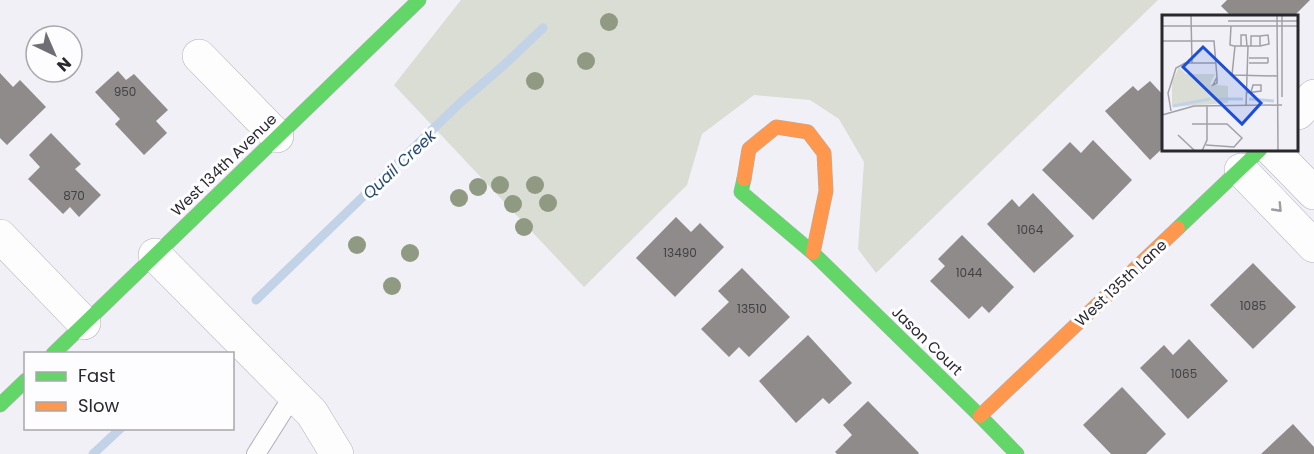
<svg xmlns="http://www.w3.org/2000/svg" width="1314" height="454" font-family="Poppins,sans-serif">
  <style>
    .green { fill: #d9ddd4 }
    .lines { fill: none; stroke-linecap: round; stroke-linejoin: round }
    .stream { stroke: #c2d3e7; stroke-width: 9 }
    .building { fill: #8f8b8a }
    .lane-casing { stroke: #b1b0b6; stroke-width: 20 }
    .street-casing { stroke: #b1b0b6; stroke-width: 34 }
    .fast-casing { stroke: #b1b0b6; stroke-width: 15 }
    .slow-casing { stroke: #b1b0b6; stroke-width: 15 }
    .lane { stroke: #fdfdfe; stroke-width: 18 }
    .street { stroke: #fdfdfe; stroke-width: 33 }
    .fast { stroke: #63d668; stroke-width: 14 }
    .slow { stroke: #ff974d; stroke-width: 14 }
    .tree { fill: #909a82 }
    .oneway { stroke: #9e9da0 }
    .labels { text-anchor: middle; stroke-width: 6; stroke-linejoin: round; paint-order: stroke }
    .number-label { font-size: 12px; fill: #424144 }
    .street-label { font-size: 15px; fill: #29282d; stroke: #fdfcff }
    .water-label { font-size: 16px; font-style: italic; fill: #284c70; stroke: #fdfcff }
    .inset-river { fill: none; stroke: #c2d3e7; stroke-width: 3 }
    .inset-road { fill: none; stroke: #a1a0a6; stroke-width: 1.5 }
    .view { fill: #1d4ed8; fill-opacity: 0.15; stroke: #1d4ed8; stroke-width: 3 }
    .inset-edge { fill: none; stroke: #29282d; stroke-width: 3 }
  </style>
  <rect width="100%" height="100%" fill="#f1f0f7"/>
  <!-- green -->
  <polygon class="green" points="461,0 1158,0 876,273 858,249 864,162 839,119 810,100 754,95 702,134 687,185 584,287 394,85"/>
  <g class="lines">
    <!-- stream -->
    <g class="stream">
      <polyline points="256,300 461,102 504,65 543,28"/>
      <polyline points="93,454 121,428"/>
    </g>
  </g>
  <!-- building -->
  <g class="building">
    <polygon points="1227,0 1310,0 1294,16 1231,16 1221,6"/>
    <polygon points="118,71 126,80 134,74 168,110 156,121 167,133 144,155 115,124 120,119 95,92"/>
    <polygon points="0,73 13,87 20,80 46,107 7,145 0,138"/>
    <polygon points="1150,81 1164,96 1164,147 1150,160 1105,111 1133,86 1138,91"/>
    <polygon points="51,133 81,164 75,169 101,195 79,217 70,207 63,214 28,179 40,167 29,155"/>
    <polygon points="1093,140 1132,180 1093,220 1042,170 1070,142 1081,153"/>
    <polygon points="1033,193 1074,236 1034,273 987,224 1012,199 1019,207"/>
    <polygon points="676,217 691,232 700,223 724,247 675,297 636,258"/>
    <polygon points="962,235 1014,287 989,313 982,306 969,319 930,281 945,266 938,259"/>
    <polygon points="1253,263 1296,307 1253,349 1210,305"/>
    <polygon points="742,268 790,317 749,357 739,347 729,357 701,329 729,302 718,291"/>
    <polygon points="808,335 852,383 829,404 823,398 796,423 759,381"/>
    <polygon points="1189,339 1228,381 1188,419 1140,368 1164,345 1173,355"/>
    <polygon points="1122,387 1166,434 1146,454 1111,454 1083,425"/>
    <polygon points="868,401 919,453 918,454 837,454 835,452 852,435 843,425"/>
    <polygon points="1293,424 1314,447 1314,454 1261,454"/>
  </g>
  <g class="lines">
    <!-- lane casing -->
    <g class="lane-casing">
      <polyline id="lane" points="256,454 294,394"/>
    </g>
    <!-- street casing -->
    <g class="street-casing">
      <g id="street">
        <polyline points="199,56 277,136"/>
        <polyline points="1298,113 1314,96"/>
        <polyline points="1272,150 1314,193"/>
        <polyline points="1241,170 1314,246"/>
        <polyline points="0,236 84,323"/>
        <polyline points="155,255 312,413 337,454"/>
      </g>
    </g>
    <!-- fast casing -->
    <g class="fast-casing">
      <g id="fast">
        <polyline points="744,179 741,192 813,253 980,416 1017,454"/>
        <polyline points="1178,228 1260,150"/>
        <polyline points="53,354 419,0"/>
        <polyline points="0,405 26,380"/>
      </g>
    </g>
    <!-- slow casing -->
    <g class="slow-casing">
      <g id="slow">
        <polyline points="744,179 749,149 776,127 808,132 824,153 826,191 813,253"/>
        <polyline points="980,416 1178,228"/>
      </g>
    </g>
    <!-- lane -->
    <use href="#lane" class="lane"/>
    <!-- street -->
    <use href="#street" class="street"/>
    <!-- fast -->
    <use href="#fast" class="fast"/>
    <!-- slow -->
    <use href="#slow" class="slow"/>
  </g>
  <!-- trees -->
  <g class="tree">
    <circle cx="609" cy="22" r="9"/>
    <circle cx="586" cy="61" r="9"/>
    <circle cx="535" cy="81" r="9"/>
    <circle cx="500" cy="185" r="9"/>
    <circle cx="535" cy="185" r="9"/>
    <circle cx="478" cy="187" r="9"/>
    <circle cx="459" cy="198" r="9"/>
    <circle cx="548" cy="203" r="9"/>
    <circle cx="513" cy="204" r="9"/>
    <circle cx="524" cy="227" r="9"/>
    <circle cx="357" cy="245" r="9"/>
    <circle cx="410" cy="253" r="9"/>
    <circle cx="392" cy="286" r="9"/>
  </g>
  <!-- one-way arrows -->
  <defs><path id="oneway-chevron" d="M-2-3.5L2.5 0L-2 3.5" fill="none" stroke-width="1.6" stroke-linecap="round" stroke-linejoin="round" transform="scale(1.5)"/></defs>
  <use class="oneway" href="#oneway-chevron" transform="translate(1278 208) rotate(46)"/>
  <g class="labels">
    <!-- number labels -->
    <g class="number-label">
      <text x="125" y="96">950</text>
      <text x="74" y="200">870</text>
      <text x="1030" y="234">1064</text>
      <text x="680" y="257">13490</text>
      <text x="969" y="277">1044</text>
      <text x="1253" y="310">1085</text>
      <text x="752" y="313">13510</text>
      <text x="1184" y="378">1065</text>
    </g>
    <!-- street labels -->
    <g class="street-label">
      <text transform="translate(224 165) rotate(-44)" y="5">West 134th Avenue</text>
      <text transform="translate(1121 283) rotate(-43)" y="5">West 135th Lane</text>
      <text transform="translate(927 341) rotate(44)" y="5">Jason Court</text>
    </g>
    <!-- water labels -->
    <g class="water-label">
      <text transform="translate(399 164) rotate(-43)" y="6">Quail Creek</text>
    </g>
  </g>
  <!-- overview -->
  <g transform="translate(1162 15)">
    <rect width="136" height="136" fill="#f1f0f7"/>
    <path d="M17,52L24,59H53L48,69L66,71V88L10,92V67Z" fill="#d9ddd4"/>
    <path class="inset-river" d="M57,84H81M87,84L112,86M11,91L48,84"/>
    <path class="inset-road" d="M29,0L30,48M115,0L116,136M66,6H137M0,11H137M69,11L68,30L72,31H98V21H89V31M98,21L106,20L107,29L98,31M0,26H52L55,62L51,70L55,68V62M73,31L70,60L115,61M79,31V20H84L85,31M87,43H106V48M87,48H106M84,78L99,76V70H91L89,77M120,82V0M84,91L86,31M9,96L6,78L14,53L23,48H54M0,100L32,91L120,90M30,109H65L80,123L72,132L44,130M16,120L33,136M40,136L45,125V91"/>
    <path class="view" d="M41,32L99,88L80,109L21,52Z"/>
    <rect width="136" height="136" class="inset-edge"/>
  </g>
  <!-- legend -->
  <rect x="24" y="352" width="210" height="78" fill="#fdfcff" stroke="#a8a7ab" stroke-width="1.5"/>
  <rect x="36" y="372" width="30" height="9" fill="#63d668" stroke="#a8a7ab" stroke-width="1.5"/>
  <text x="78" y="382" font-size="18" fill="#29282d">Fast</text>
  <rect x="36" y="402" width="30" height="9" fill="#ff974d" stroke="#a8a7ab" stroke-width="1.5"/>
  <text x="78" y="412" font-size="18" fill="#29282d">Slow</text>
  <!-- north arrow -->
  <g transform="translate(54 54) rotate(136)"><circle r="28" fill="#fdfcff" stroke="#a8a7ab" stroke-width="1.5"/>
  <path d="M0-4.5L10 22L0 15L-10 22Z" fill="#6f6e74"/>
  <text y="-9" font-size="16" font-weight="bold" text-anchor="middle" fill="#29282d">N</text>
  </g>
</svg>
